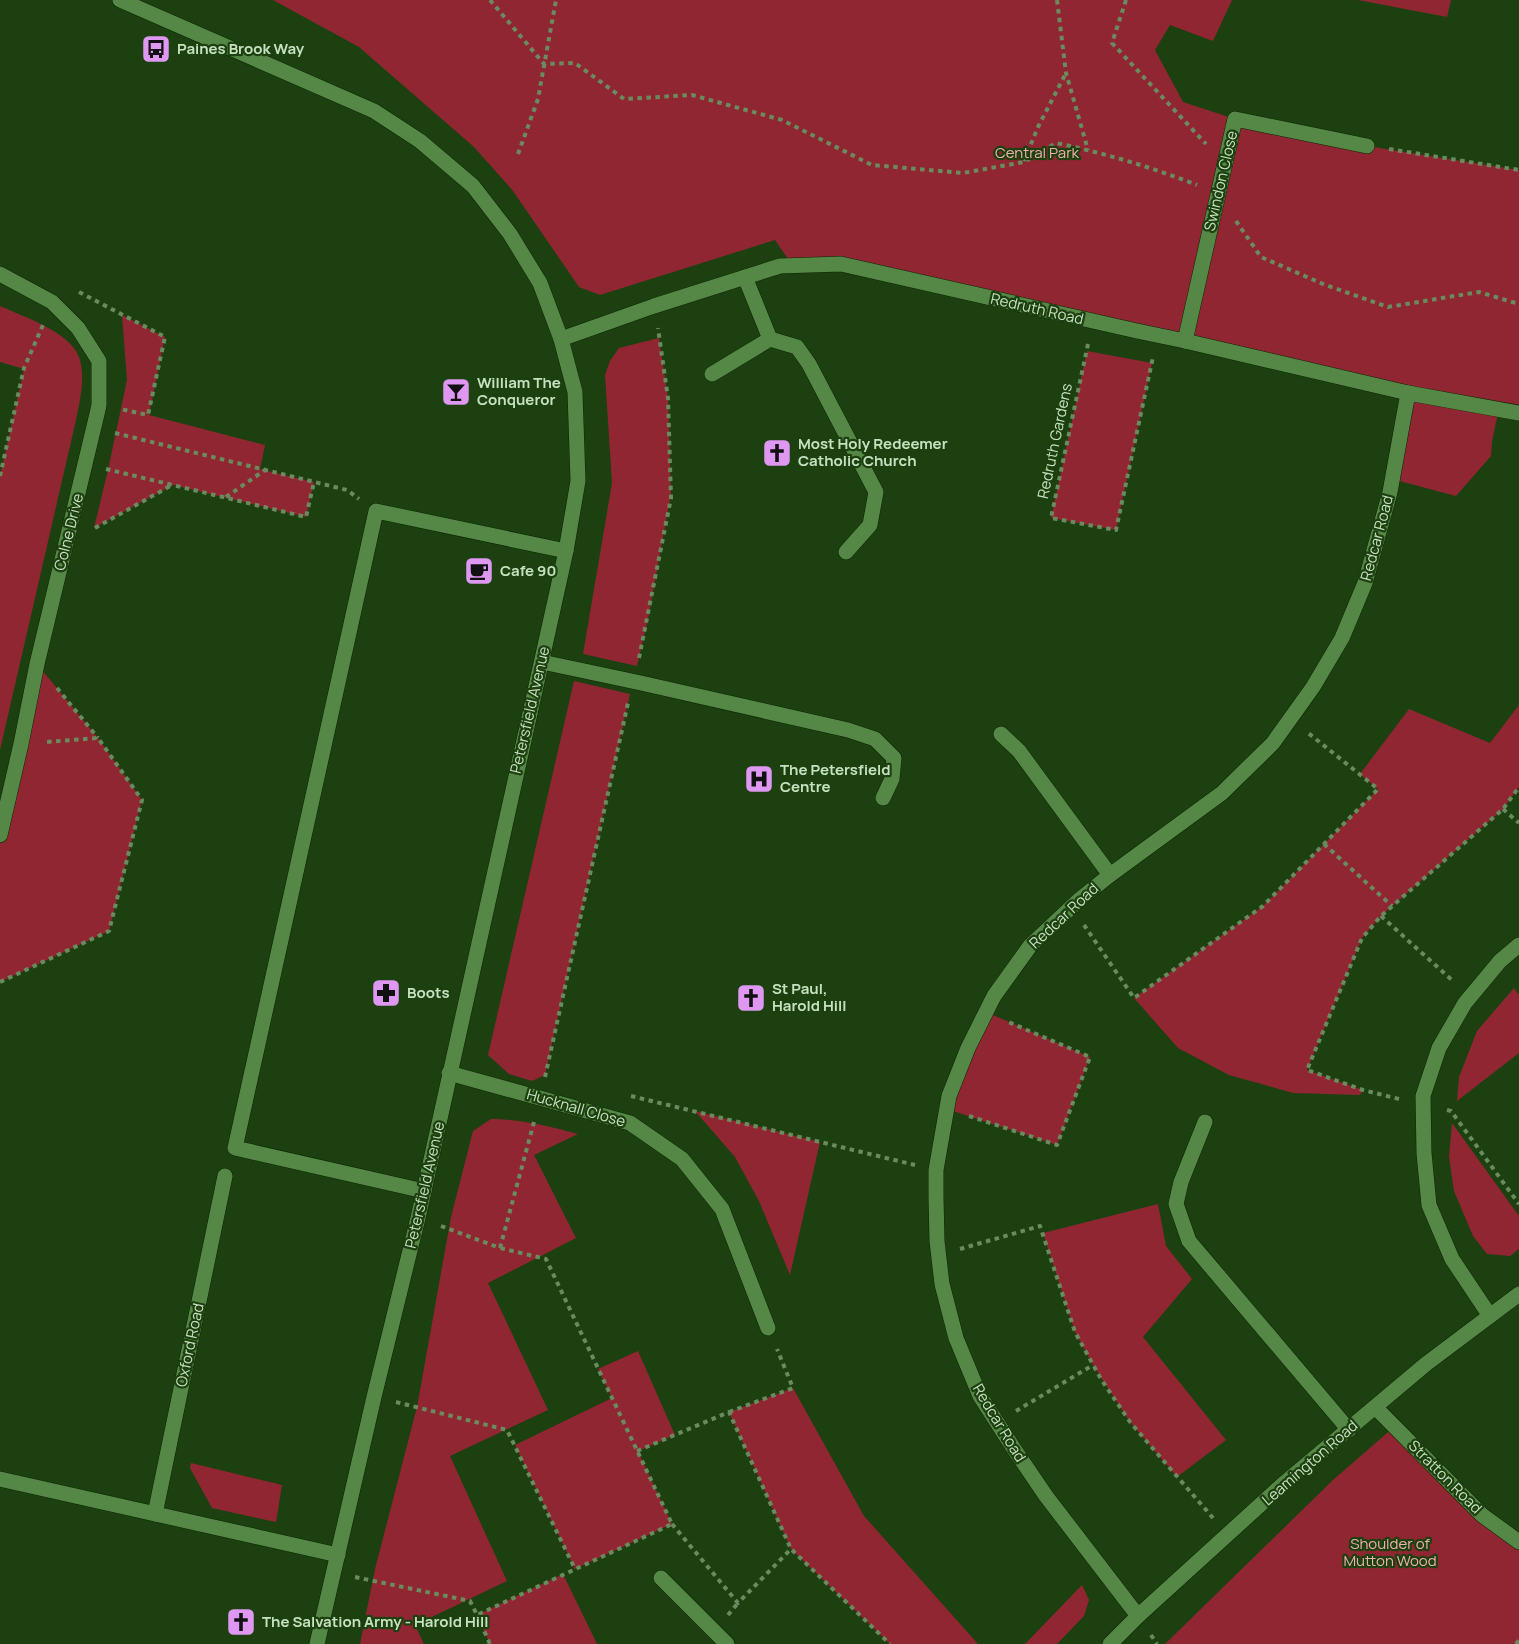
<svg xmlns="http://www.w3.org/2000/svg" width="1519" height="1644" font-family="Manrope,sans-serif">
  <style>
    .green { fill: #912633 }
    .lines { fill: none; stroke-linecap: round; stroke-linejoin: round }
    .service-casing { stroke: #0b2503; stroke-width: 16 }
    .minor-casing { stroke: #0b2503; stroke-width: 16 }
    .tertiary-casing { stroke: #0b2503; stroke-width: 16 }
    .path { stroke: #6a8a60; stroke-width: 4; stroke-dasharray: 4.5 4.5; stroke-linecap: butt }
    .service { stroke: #558746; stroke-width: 15 }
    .minor { stroke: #558746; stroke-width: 15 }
    .tertiary { stroke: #558746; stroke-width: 15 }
    .labels { text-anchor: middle; stroke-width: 4.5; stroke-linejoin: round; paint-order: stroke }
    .poi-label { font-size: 15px; font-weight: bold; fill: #c6e1bf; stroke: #1c400f; text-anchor: start }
    .park-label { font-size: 15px; fill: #f1b0b0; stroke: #1c400f }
    .street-label { font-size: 15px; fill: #c6e1bf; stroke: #1c400f }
  </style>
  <rect width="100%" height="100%" fill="#1c400f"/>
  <!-- green -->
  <g class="green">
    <polygon points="273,0 1232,0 1213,41 1170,25 1155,50 1183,102 1235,119 1367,146 1519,170 1519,413 1499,409 1492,441 1491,456 1456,496 1392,479 1408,393 841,264 792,265 775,240 600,295 579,287 513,191 474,147 359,47"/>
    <polygon points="1358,0 1451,0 1447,17"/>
    <path d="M0,306C24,317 72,332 80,360C85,379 80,401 76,420L0,750V476L24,369L0,362Z"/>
    <polygon points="122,315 165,337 149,415 265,445 260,469 314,482 306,517 173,485 94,528 108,470 127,380"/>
    <polygon points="659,338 668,398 671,494 648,619 637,666 583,654 612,483 605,375 610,361 619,348"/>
    <polygon points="1087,351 1152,363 1116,530 1051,518"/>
    <polygon points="37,664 98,738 142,800 109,931 0,982 0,835"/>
    <polygon points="574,681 630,694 545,1075 532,1081 509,1074 488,1055"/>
    <polygon points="1519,705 1519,787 1503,809 1381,916 1362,938 1307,1070 1363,1090 1360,1095 1293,1093 1229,1075 1178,1048 1134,998 1263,906 1378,789 1360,774 1409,709 1490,743"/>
    <polygon points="1514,988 1519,995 1519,1053 1457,1101 1459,1077 1477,1031"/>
    <polygon points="986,1012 1090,1057 1057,1145 947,1109"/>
    <polygon points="695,1111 820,1142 790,1275 759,1201 735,1157"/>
    <path d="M491,1119C521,1119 549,1126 578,1134L534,1155L576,1238L488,1283L548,1410L450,1456L507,1581L415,1625L424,1644H360L375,1569L417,1407L451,1217L473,1131Z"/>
    <polygon points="1452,1123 1519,1216 1519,1249 1510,1256 1487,1254 1473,1236 1454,1191 1449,1157"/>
    <polygon points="1158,1204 1166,1246 1192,1279 1143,1337 1226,1440 1177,1477 1130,1422 1093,1365 1075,1332 1043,1233"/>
    <polygon points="638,1351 675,1435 638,1451 672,1524 575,1569 515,1445 612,1398 598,1369"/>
    <polygon points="793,1388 864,1516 978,1644 890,1644 791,1549 729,1412"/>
    <polygon points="1394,1427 1519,1542 1519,1644 1165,1644 1333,1480"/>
    <polygon points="191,1463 282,1485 276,1522 212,1508 190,1468"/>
    <polygon points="563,1574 597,1644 490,1644 477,1615"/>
    <polygon points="1082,1585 1089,1600 1084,1616 1057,1644 1025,1644"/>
  </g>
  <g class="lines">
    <!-- service casing -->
    <g class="service-casing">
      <g id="service">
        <polyline points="770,339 797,347 809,364 876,492 870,525 846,552"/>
        <polyline points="712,374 770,339 745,277"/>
        <polyline points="542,662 641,683 848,730 875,739 894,758 892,779 883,798"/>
        <polyline points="1001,734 1019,751 1110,875"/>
        <polyline points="1205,1122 1181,1182 1176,1204 1189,1241 1349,1430"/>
        <polyline points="424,1191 235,1148 376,511 566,551"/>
      </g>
    </g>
    <!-- minor casing -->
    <g class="minor-casing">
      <g id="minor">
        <polyline points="0,274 52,302 78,328 99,361 99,405 97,414 37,664 21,744 0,835"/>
        <polyline points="561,339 654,306 780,266 841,264 1137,331 1185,341 1408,393 1519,413"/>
        <polyline points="1185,341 1235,119 1367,146"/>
        <polyline points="449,1073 630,1123 682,1159 722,1209 768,1328"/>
        <polyline points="1490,1316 1452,1259 1429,1205 1424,1153 1423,1096 1439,1048 1465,1003 1500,961 1519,945"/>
        <polyline points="1375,1407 1482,1515 1519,1542"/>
        <polyline points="0,1479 338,1555"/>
        <polyline points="155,1514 225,1176"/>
        <polyline points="661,1578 727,1644"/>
        <polyline points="1138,1616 1046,1496 1014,1449 980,1396 956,1338 942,1284 937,1241 936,1197 936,1170 949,1096 968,1048 994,996 1030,946 1080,899 1110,875 1222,793 1273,743 1313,687 1342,638 1365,583 1390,492 1408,393"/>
        <polyline points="1110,1644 1138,1616 1282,1485 1426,1364 1519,1294"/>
      </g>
    </g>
    <!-- tertiary casing -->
    <g class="tertiary-casing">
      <polyline id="tertiary" points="120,0 374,111 420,141 473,186 510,234 540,283 561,339 575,392 578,481 566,551 418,1218 374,1397 317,1644"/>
    </g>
    <!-- path -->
    <g class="path">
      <path d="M490,0L544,64L575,63L624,99L692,95L782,120L872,165L963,173L1024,162L1056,143C1104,153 1151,167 1197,185"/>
      <polyline points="1057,0 1066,73 1088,150"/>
      <polyline points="1126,0 1112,43 1206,144"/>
      <polyline points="1389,149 1519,170"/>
      <polyline points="518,154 538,99 556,0"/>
      <polyline points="1024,161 1038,127 1066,73"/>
      <polyline points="1236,221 1261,257 1323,284 1388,307 1479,292 1519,304"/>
      <polyline points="79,292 165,337 148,415 120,409"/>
      <polyline points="1088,344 1051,518 1116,530 1153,357"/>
      <polyline points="115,433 347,490 359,499"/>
      <polyline points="106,469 306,517 314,482"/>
      <polyline points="0,476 24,368 43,325"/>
      <polyline points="226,497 265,470"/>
      <polyline points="95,528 172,485"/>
      <polyline points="639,658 671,498 668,398 658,328"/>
      <polyline points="57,688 98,738"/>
      <polyline points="1503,809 1519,823"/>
      <polyline points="1324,844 1392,906"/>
      <polyline points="1381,916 1454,982"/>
      <polyline points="1084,925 1134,998 1263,906 1378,789 1307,732"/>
      <polyline points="0,982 109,931 142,800 98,738 46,742"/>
      <polyline points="545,1077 628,703"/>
      <polyline points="631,1096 915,1165"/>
      <polyline points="1399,1099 1363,1090 1307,1070 1362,938 1381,916 1503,809 1519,787"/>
      <polyline points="1447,1110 1451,1111 1519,1204"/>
      <polyline points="969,1116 1057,1145 1090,1057 1006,1021"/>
      <polyline points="441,1226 500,1248 534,1122"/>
      <polyline points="960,1249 1040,1226 1075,1332 1101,1379 1130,1422 1213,1518"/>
      <polyline points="396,1402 507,1430 575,1569"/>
      <polyline points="1016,1411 1093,1365"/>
      <polyline points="729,1412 793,1388 777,1349"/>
      <polyline points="637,1451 729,1412 791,1549"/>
      <polyline points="672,1524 738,1603 791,1549 890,1644"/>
      <polyline points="355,1577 470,1601 477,1615 672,1524 546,1259 500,1248"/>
      <polyline points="477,1615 490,1644"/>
      <polyline points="728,1615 738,1603"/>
      <polyline points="1151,1635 1157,1644"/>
      <polyline points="1516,1644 1519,1640"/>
    </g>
    <!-- service -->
    <use href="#service" class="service"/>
    <!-- minor -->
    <use href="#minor" class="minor"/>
    <!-- tertiary -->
    <use href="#tertiary" class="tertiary"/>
  </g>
  <!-- icons -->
  <defs>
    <g id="bus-square" transform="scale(1.5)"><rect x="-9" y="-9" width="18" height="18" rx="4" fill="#de98f2" stroke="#1c400f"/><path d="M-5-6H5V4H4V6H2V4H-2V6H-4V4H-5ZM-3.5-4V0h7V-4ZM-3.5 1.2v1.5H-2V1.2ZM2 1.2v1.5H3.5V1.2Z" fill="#111"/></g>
    <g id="bar-square" transform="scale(1.5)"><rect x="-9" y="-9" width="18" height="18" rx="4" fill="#de98f2" stroke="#1c400f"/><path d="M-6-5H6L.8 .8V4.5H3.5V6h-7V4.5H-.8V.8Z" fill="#111"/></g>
    <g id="church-square" transform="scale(1.5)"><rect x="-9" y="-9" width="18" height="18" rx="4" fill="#de98f2" stroke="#1c400f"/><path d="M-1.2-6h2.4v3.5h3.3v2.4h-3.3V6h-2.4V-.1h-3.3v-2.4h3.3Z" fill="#111"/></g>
    <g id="cafe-square" transform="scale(1.5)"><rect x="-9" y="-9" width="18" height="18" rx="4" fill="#de98f2" stroke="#1c400f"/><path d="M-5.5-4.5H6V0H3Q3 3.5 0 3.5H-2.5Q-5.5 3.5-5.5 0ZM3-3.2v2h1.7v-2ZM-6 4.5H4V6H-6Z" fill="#111"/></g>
    <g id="hospital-square" transform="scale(1.5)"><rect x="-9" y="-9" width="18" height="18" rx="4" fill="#de98f2" stroke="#1c400f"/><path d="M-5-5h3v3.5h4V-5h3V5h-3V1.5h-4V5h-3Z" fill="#111"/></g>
    <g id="pharmacy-square" transform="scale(1.5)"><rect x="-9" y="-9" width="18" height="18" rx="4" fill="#de98f2" stroke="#1c400f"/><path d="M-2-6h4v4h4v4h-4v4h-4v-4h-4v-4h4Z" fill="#111"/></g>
  </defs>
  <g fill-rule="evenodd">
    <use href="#bus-square" x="156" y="49"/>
    <use href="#bar-square" x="456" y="392"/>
    <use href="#church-square" x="777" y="453"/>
    <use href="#cafe-square" x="479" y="571"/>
    <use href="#hospital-square" x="759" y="779"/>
    <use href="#pharmacy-square" x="386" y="993"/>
    <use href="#church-square" x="751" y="998"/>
    <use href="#church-square" x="241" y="1622"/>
  </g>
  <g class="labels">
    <!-- poi labels -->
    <g class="poi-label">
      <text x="177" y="54">Paines Brook Way</text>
      <text x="477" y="388">William The<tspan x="477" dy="17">Conqueror</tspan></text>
      <text x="798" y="449">Most Holy Redeemer<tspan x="798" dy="17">Catholic Church</tspan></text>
      <text x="500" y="576">Cafe 90</text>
      <text x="780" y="775">The Petersfield<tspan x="780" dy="17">Centre</tspan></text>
      <text x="772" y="994">St Paul,<tspan x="772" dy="17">Harold Hill</tspan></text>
      <text x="407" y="998">Boots</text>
      <text x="262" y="1627">The Salvation Army - Harold Hill</text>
    </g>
    <!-- park labels -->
    <g class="park-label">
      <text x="1037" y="158">Central Park</text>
      <text x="1390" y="1549">Shoulder of<tspan x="1390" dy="17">Mutton Wood</tspan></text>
    </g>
    <!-- street labels -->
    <g class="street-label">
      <text transform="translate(1221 181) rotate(-77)" y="5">Swindon Close</text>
      <text transform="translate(1037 309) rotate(13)" y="5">Redruth Road</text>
      <text transform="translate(1055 441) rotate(-78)" y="5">Redruth Gardens</text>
      <text transform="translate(69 532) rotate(-76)" y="5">Colne Drive</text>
      <text transform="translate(1377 538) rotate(-75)" y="5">Redcar Road</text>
      <text transform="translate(530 710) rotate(-77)" y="5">Petersfield Avenue</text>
      <text transform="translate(1064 916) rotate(-43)" y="5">Redcar Road</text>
      <text transform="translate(576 1108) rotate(16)" y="5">Hucknall Close</text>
      <text transform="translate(425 1185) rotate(-77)" y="5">Petersfield Avenue</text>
      <text transform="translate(190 1345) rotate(-78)" y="5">Oxford Road</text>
      <text transform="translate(999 1423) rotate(59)" y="5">Redcar Road</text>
      <text transform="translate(1310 1463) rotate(-41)" y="5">Leamington Road</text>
      <text transform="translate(1445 1477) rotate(45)" y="5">Stratton Road</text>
    </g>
  </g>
</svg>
